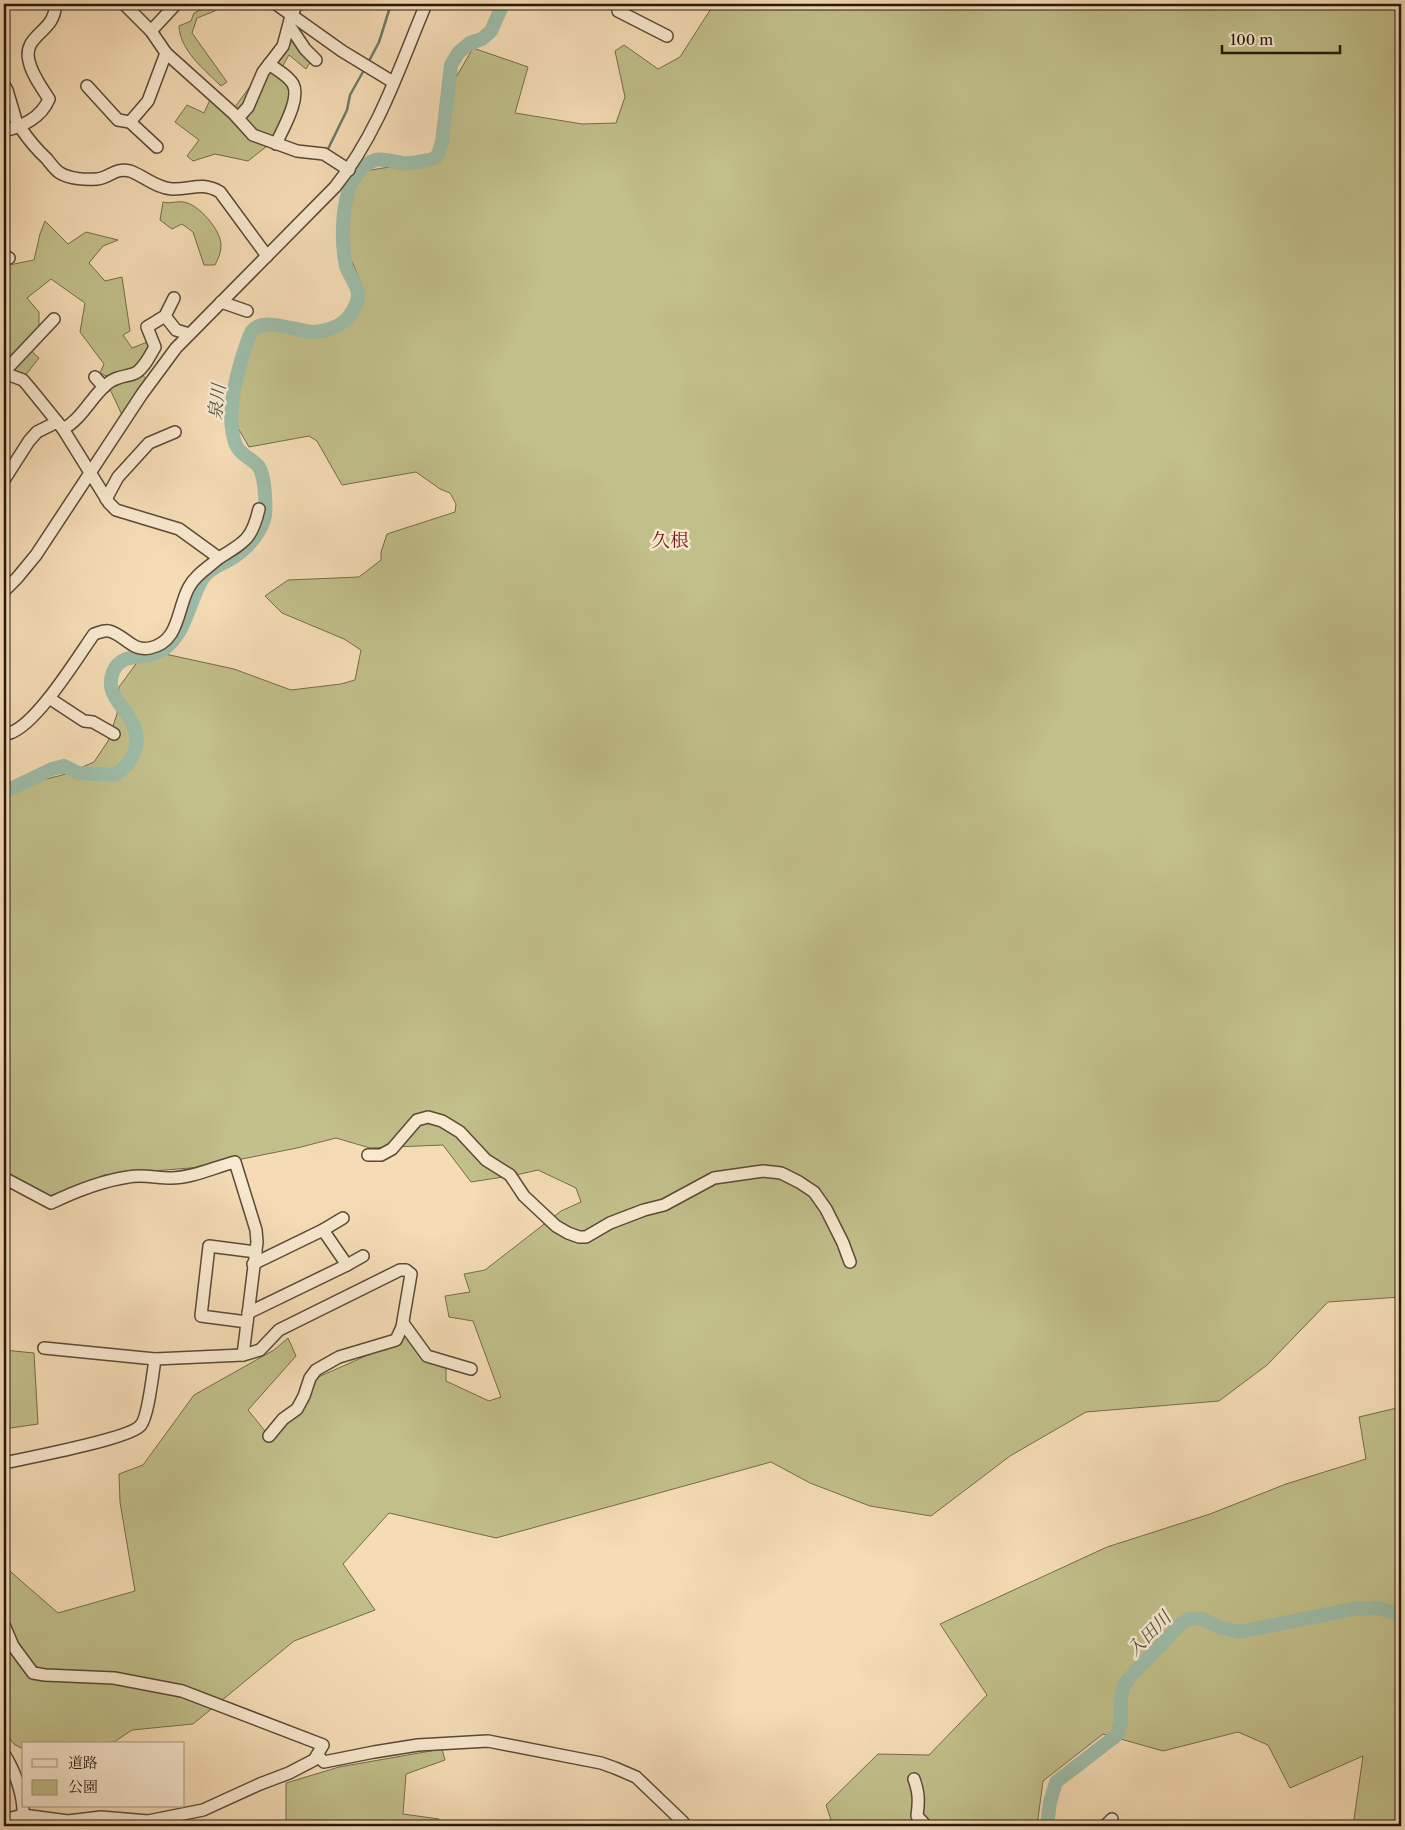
<svg xmlns="http://www.w3.org/2000/svg" width="1405" height="1830" font-family="'Libre Caslon Text','Noto Serif JP',serif">
  <style>
    .green { fill: #c1bf8a; stroke: #746c4b }
    .lines { fill: none; stroke-linecap: round; stroke-linejoin: round }
    .stream { stroke: #6d7b6a; stroke-width: 2.5 }
    .river { stroke: #9dbca8; stroke-width: 14 }
    .minor-casing { stroke: #5a4a36; stroke-width: 14 }
    .minor { stroke: #f8e8cf; stroke-width: 11 }
    .labels { text-anchor: middle; stroke-width: 5; stroke-linejoin: round; paint-order: stroke }
    .water-label { font-size: 18px; font-style: italic; fill: #505243; stroke: #f8e8cf }
    .quarter-label { font-size: 19px; fill: #7a1f14; stroke: #f8e8cf }
  </style>
  <rect width="100%" height="100%" fill="#f5dcb5"/>
  <filter id="stains"><feTurbulence type="fractalNoise" baseFrequency=".004" numOctaves="4"/><feColorMatrix values="0 0 0 0 .2 0 0 0 0 .09 0 0 0 0 .02 0 0 0 .5 -.17"/></filter>
  <radialGradient id="worn" r=".72"><stop offset=".6" stop-color="#630" stop-opacity="0"/><stop offset="1" stop-color="#630" stop-opacity=".3"/></radialGradient>
  <!-- green -->
  <g class="green">
    <path d="M213,4L215,11L197,18L192,33L227,82L221,86C205,70 180,51 179,26L191,21L194,13Z"/>
    <polygon points="714,4 1401,4 1401,1297 1328,1302 1267,1365 1219,1401 1086,1412 1010,1456 931,1516 870,1506 810,1483 771,1462 496,1538 389,1513 343,1564 375,1610 294,1641 193,1724 132,1730 111,1744 24,1744 24,1749 15,1745 4,1733 4,1566 58,1613 135,1591 120,1502 119,1474 143,1465 194,1395 274,1350 288,1338 296,1356 248,1410 269,1436 314,1379 397,1342 406,1332 424,1356 446,1363 446,1381 489,1401 501,1397 473,1321 449,1317 445,1296 470,1292 464,1274 485,1270 561,1211 581,1202 576,1188 538,1170 516,1175 471,1182 443,1145 370,1148 336,1138 297,1148 202,1167 104,1175 86,1184 45,1197 4,1175 4,799 23,785 66,774 94,762 108,741 117,714 119,687 138,661 165,654 234,669 291,690 341,684 355,680 361,650 344,639 282,613 265,596 288,580 359,577 381,560 381,552 387,534 455,512 456,504 450,493 440,489 416,472 342,485 317,441 309,436 249,447 238,428 233,383 252,334 271,325 319,335 346,325 362,298 361,283 342,238 346,195 359,172 438,159 455,79 473,48 528,67 515,113 582,124 616,123 625,97 615,51 624,45 658,69 680,57"/>
    <polygon points="284,40 292,42 313,58 306,69 289,55 281,69 291,87 281,135 248,161 215,154 193,161 187,156 199,140 175,122 187,105 204,113 210,100 232,111"/>
    <path d="M163,202C170,204 176,201 183,202C198,203 222,231 221,246C221,253 218,259 215,265H204L193,232L182,224L172,229L160,220Z"/>
    <polygon points="45,221 68,244 86,232 118,240 103,246 89,263 105,281 122,277 130,331 123,335 132,348 150,341 153,349 132,372 106,376 100,373 104,364 80,332 85,303 51,279 27,298 39,312 39,334 28,348 39,358 24,377 4,366 4,266 34,260 40,234"/>
    <polygon points="141,373 147,380 122,415 109,387"/>
    <polygon points="4,1350 34,1353 38,1424 4,1429"/>
    <polygon points="1401,1407 1401,1826 1353,1826 1363,1756 1290,1788 1268,1745 1238,1732 1163,1751 1103,1734 1043,1781 1037,1826 833,1826 826,1805 878,1754 929,1755 987,1695 940,1624 1107,1547 1210,1514 1286,1484 1366,1459 1359,1417"/>
    <polygon points="442,1749 445,1760 406,1774 403,1814 439,1819 438,1826 283,1826 286,1826 286,1783 339,1767"/>
    <polygon points="19,1816 154,1826 4,1826 4,1824"/>
  </g>
  <g class="lines">
    <!-- stream -->
    <g class="stream">
      <polyline points="368,63 379,42 391,4"/>
      <polyline points="327,151 347,110 350,95 364,70"/>
      <polyline points="355,167 361,170"/>
    </g>
    <!-- river -->
    <g class="river">
      <path d="M4,792L52,769L64,766L78,773L115,775C126,767 133,760 136,747C142,712 101,702 113,672C122,650 148,661 164,649C187,632 189,600 203,578C210,568 219,566 229,560C244,552 258,537 264,520C267,510 265,476 259,467C253,459 240,455 236,445C226,421 234,385 241,361C243,355 249,334 252,331C263,316 299,332 313,332C322,332 336,328 343,322C350,317 358,304 358,295C358,285 349,276 346,266C341,243 342,211 349,189C351,182 356,175 361,170C376,154 383,160 402,163C410,164 417,162 424,161C429,160 434,160 437,156C439,153 440,147 442,143L451,65L459,52L470,43L482,39L491,31L503,4"/>
      <polyline points="1047,1826 1050,1802 1056,1782 1117,1735 1121,1723 1121,1698 1124,1685 1130,1677 1179,1626 1189,1619 1202,1619 1219,1627 1239,1632 1353,1609 1378,1608 1401,1615"/>
    </g>
    <!-- minor casing -->
    <g class="minor-casing">
      <g id="minor">
        <polyline points="124,4 151,31 166,53 234,114 253,135 297,151 324,154 349,170"/>
        <polyline points="276,4 342,51 393,82"/>
        <polyline points="618,11 667,36"/>
        <polyline points="289,25 305,49 316,60"/>
        <polyline points="151,31 176,4"/>
        <path d="M269,64C277,70 288,75 293,84C301,99 282,130 276,144"/>
        <polyline points="4,85 7,90 18,127"/>
        <polyline points="87,86 118,120 130,122"/>
        <polyline points="238,118 248,107 263,72 283,46 291,16 297,4"/>
        <path d="M20,127C28,139 36,149 47,159C51,164 55,170 60,173C70,179 86,180 97,179C110,178 115,167 130,171C144,176 156,188 172,189C191,190 201,181 220,192L267,256"/>
        <path d="M4,131C23,126 41,118 49,99C42,88 32,75 29,61C22,34 57,32 55,4"/>
        <polyline points="157,147 130,122 148,101 166,53"/>
        <polyline points="4,258 9,258"/>
        <polyline points="221,302 247,311"/>
        <polyline points="165,316 176,330 189,334"/>
        <polyline points="4,372 54,319"/>
        <path d="M4,373L23,380L29,387L63,429L109,503L116,510L179,529L219,558C209,567 195,575 189,587C177,608 180,642 150,648C132,652 125,635 109,631C104,630 98,633 94,634C77,658 37,724 10,733L4,729"/>
        <polyline points="95,377 104,387"/>
        <path d="M63,429C82,419 91,397 107,384C115,377 123,377 133,374C143,371 150,355 155,347L147,327L165,316L174,298"/>
        <polyline points="4,480 29,441 37,432 57,422"/>
        <polyline points="106,499 118,477 149,443 175,432"/>
        <path d="M219,558C245,542 252,539 259,509"/>
        <path d="M4,591L17,578L36,555L142,394L176,348L335,187C378,134 400,66 426,4"/>
        <polyline points="49,698 84,721 93,722 114,734"/>
        <polyline points="368,1155 381,1155 392,1149 417,1120 428,1117 442,1121 460,1132 486,1160 510,1175 524,1196 556,1226 568,1233 579,1237 586,1237 610,1223 644,1210 664,1205 714,1178 763,1171 781,1173 799,1182 814,1192 826,1209 843,1243 850,1262"/>
        <path d="M4,1178L51,1203C76,1191 101,1181 128,1177C143,1174 156,1178 171,1178C192,1178 215,1167 235,1162L256,1230L257,1242L243,1355"/>
        <polyline points="323,1230 343,1218"/>
        <polyline points="347,1265 363,1256"/>
        <polyline points="248,1313 347,1265 323,1230 253,1264"/>
        <polyline points="247,1322 201,1316 209,1246 256,1252"/>
        <polyline points="403,1323 427,1356 471,1369"/>
        <polyline points="44,1348 155,1359 243,1355 260,1350 279,1330 400,1270 406,1270 411,1274 402,1327 396,1340 339,1357 316,1370 310,1378 304,1396 297,1409 283,1419 269,1436"/>
        <path d="M4,1463C27,1458 128,1439 140,1426C148,1419 153,1372 155,1359"/>
        <polyline points="4,1625 13,1646 33,1673 45,1675 114,1678 182,1691 323,1745 314,1760 289,1773 260,1784 203,1810 148,1821 101,1817 68,1821 23,1815 4,1820"/>
        <path d="M4,1754C15,1771 24,1796 23,1815"/>
        <polyline points="318,1756 324,1762 374,1752 418,1745 488,1741 601,1763 615,1768 636,1777 683,1822 683,1826"/>
        <path d="M914,1779C919,1793 919,1801 917,1816L926,1826"/>
        <polyline points="1105,1826 1112,1819"/>
      </g>
    </g>
    <!-- minor -->
    <use href="#minor" class="minor"/>
  </g>
  <g class="labels">
    <!-- water labels -->
    <g class="water-label">
      <text transform="translate(217 402) rotate(-83)" y="6">泉川</text>
      <text transform="translate(1149 1634) rotate(-46)" y="6">入田川</text>
    </g>
    <!-- quarter labels -->
    <g class="quarter-label">
      <text x="670" y="547">久根</text>
    </g>
  </g>
  <!-- margin -->
  <rect width="1405" height="1830" fill="none" stroke="#f5dcb5" stroke-width="20"/>
  <rect x="5" y="5" width="1395" height="1820" fill="none" stroke="#26190c" stroke-width="2.5"/>
  <rect x="10" y="10" width="1385" height="1810" fill="none" stroke="#26190c"/>
  <!-- legend -->
  <rect x="22" y="1742" width="162" height="65" fill="#f8e8cf" stroke="#a49581"/>
  <rect x="32" y="1759" width="25" height="8" fill="#f8e8cf" stroke="#a49581"/>
  <text x="68" y="1768" font-size="15" fill="#26190c">道路</text>
  <rect x="32" y="1780" width="25" height="15" fill="#c1bf8a" stroke="#a49581"/>
  <text x="68" y="1792" font-size="15" fill="#26190c">公園</text>
  <!-- scale -->
  <path d="M1222 45v8h118v-8" fill="none" stroke="#26190c" stroke-width="2.5"/>
  <text x="1230" y="45" font-size="15" fill="#26190c" stroke="#f8e8cf" stroke-width="4" paint-order="stroke">100 m</text>
  <rect width="100%" height="100%" filter="url(#stains)"/>
  <rect width="100%" height="100%" fill="url(#worn)"/>
</svg>
